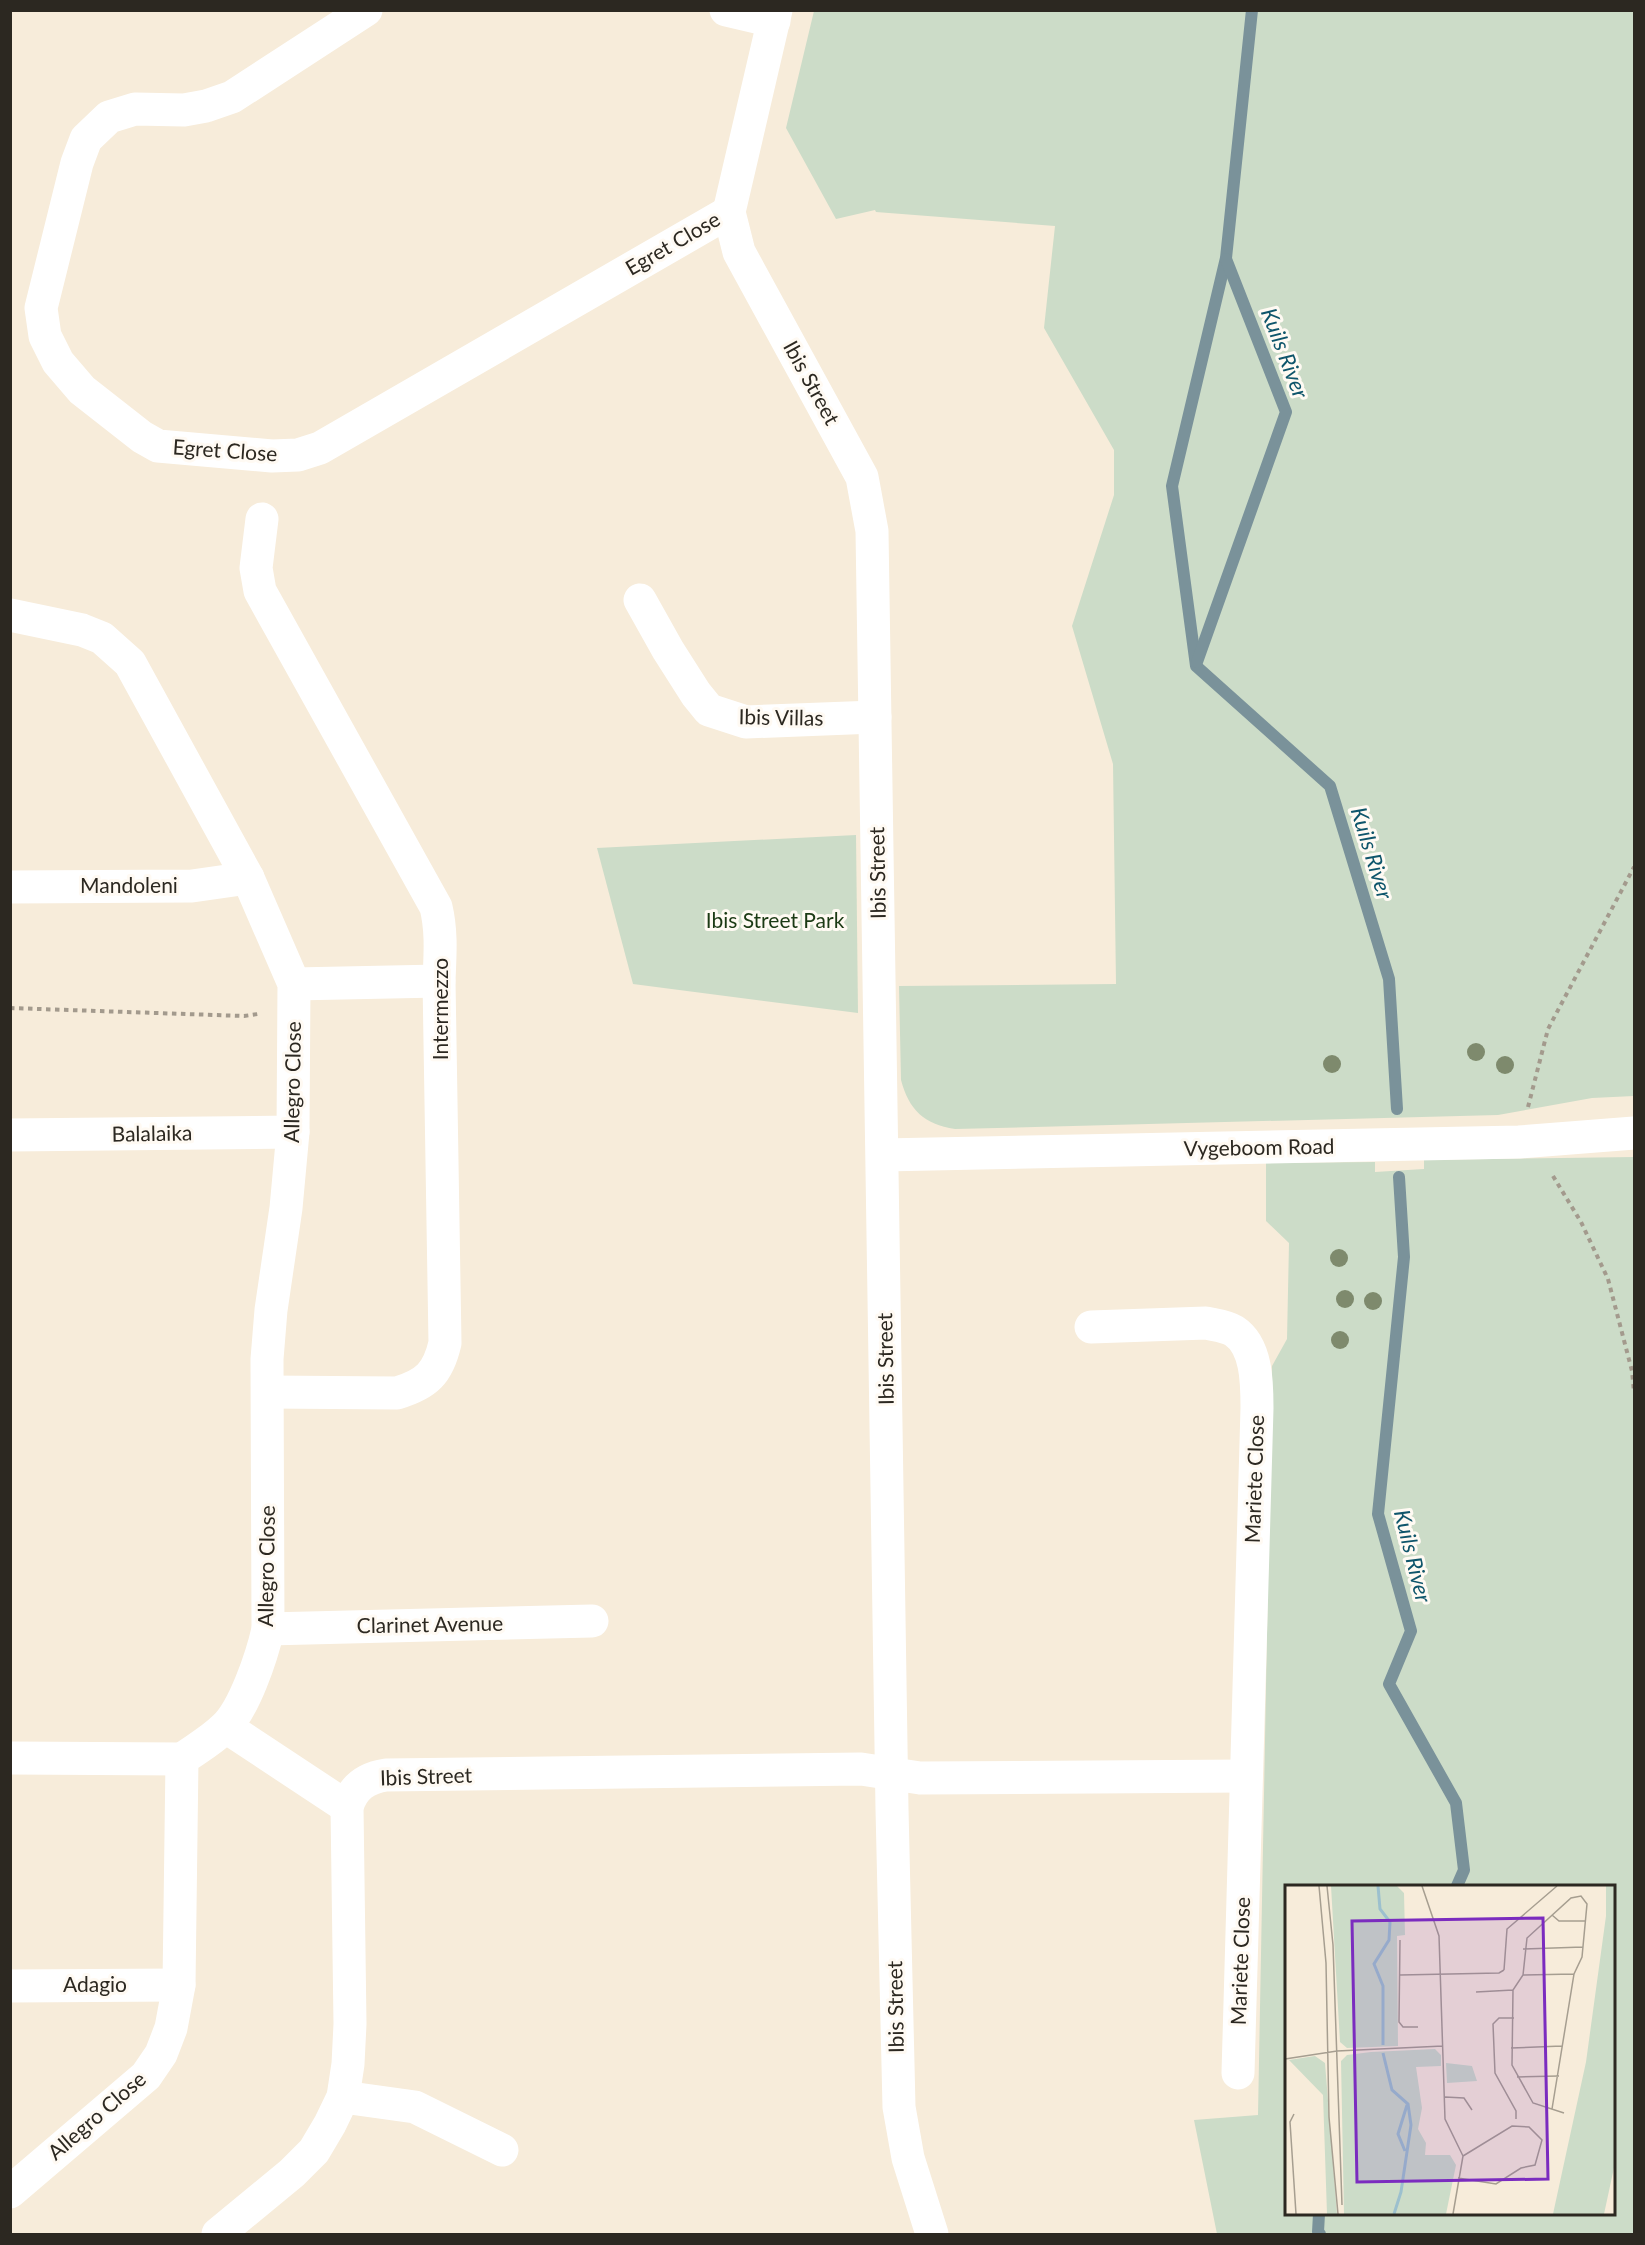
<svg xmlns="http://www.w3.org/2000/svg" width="1645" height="2245" font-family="Lato,sans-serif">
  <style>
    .green { fill: #ccdcc8; fill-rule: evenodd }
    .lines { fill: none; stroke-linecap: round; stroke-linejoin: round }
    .stream { stroke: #7a929a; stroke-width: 12 }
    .path { stroke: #a39a8d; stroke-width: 4; stroke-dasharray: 4.5 4.5; stroke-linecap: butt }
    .minor { stroke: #fff; stroke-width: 33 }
    .tree { fill: #7e8a6d }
    .labels { text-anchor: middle; stroke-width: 6; stroke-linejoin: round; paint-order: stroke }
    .street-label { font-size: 21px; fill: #2c2821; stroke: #fffaf3 }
    .park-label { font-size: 21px; fill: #1b3a14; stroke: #fffaf3 }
    .water-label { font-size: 22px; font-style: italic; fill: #0e556b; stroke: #fffaf3 }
    .inset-river { fill: none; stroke: #9cc0ce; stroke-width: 3 }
    .inset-road { fill: none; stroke: #a69e90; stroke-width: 1.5 }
    .view { fill: #7b2cbf; fill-opacity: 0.15; stroke: #7b2cbf; stroke-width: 3 }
    .inset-edge { fill: none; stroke: #2c2821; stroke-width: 3 }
  </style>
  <rect width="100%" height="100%" fill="#f7ecda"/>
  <!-- green -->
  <g class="green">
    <path d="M814,11H1634V1096L1592,1098L1498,1115L955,1129C924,1124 909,1110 901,1080L899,986L1116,984L1113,764L1072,626L1114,495V450L1044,328L1055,226L876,212L875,210L836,219L786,128Z"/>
    <polygon points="856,835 858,1013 633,984 597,848"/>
    <path d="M1634,1157V2234H1217L1194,2120L1258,2115L1272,1366L1287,1339L1289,1243L1266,1221V1163L1375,1162V1172L1424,1169V1160ZM1286,1886H1614V2214H1286Z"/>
  </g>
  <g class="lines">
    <!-- stream -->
    <g class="stream">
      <polyline points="1252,10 1226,258 1172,486 1196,666 1330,786 1389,979 1397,1109"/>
      <polyline points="1197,662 1286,412 1226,259"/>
      <polyline points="1399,1177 1404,1257 1378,1514 1411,1631 1389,1684 1456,1803 1464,1870 1457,1886"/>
      <polyline points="1319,2214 1318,2232 1320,2234"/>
    </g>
    <!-- path -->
    <g class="path">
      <polyline points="10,1008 244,1016 258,1014"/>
      <polyline points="1528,1107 1548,1029 1634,867"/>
      <polyline points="1553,1176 1581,1222 1608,1279 1632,1371 1634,1392"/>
    </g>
    <!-- minor -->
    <g class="minor">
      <polyline points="366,10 232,97 206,106 184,110 135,109 109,117 86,139 77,163 41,308 45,336 58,362 82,390 142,437 158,446 272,456 298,455 320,448 729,212"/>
      <polyline points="726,10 774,21"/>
      <polyline points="776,10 729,212 739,252 862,477 872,531 892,1809 899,2107 908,2158 932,2234"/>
      <path d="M262,519L256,568L260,591L436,907C442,932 440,955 439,981L445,1343C438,1373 427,1384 397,1393L268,1392"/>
      <polyline points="640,600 668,650 696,694 709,710 746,722 875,717"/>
      <path d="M10,615L82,630L102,638L130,663L248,878L294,984L293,1132L286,1208L271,1310L267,1359L268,1629C262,1656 244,1710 224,1728C212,1740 196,1749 182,1759L179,1985L171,2028L161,2054L146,2076L10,2192"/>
      <polyline points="10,887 192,886 248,878"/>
      <polyline points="294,984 439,981"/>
      <polyline points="10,1135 293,1132"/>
      <polyline points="883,1155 1519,1142 1634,1133"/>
      <path d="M1091,1327L1206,1323C1214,1325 1226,1326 1234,1331C1257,1346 1257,1383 1257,1408L1238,2073"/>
      <polyline points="268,1629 592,1621"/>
      <polyline points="226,1727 347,1807"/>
      <polyline points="10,1758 182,1759"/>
      <polyline points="10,1986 179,1985"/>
      <polyline points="343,2097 415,2107 502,2150"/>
      <path d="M218,2234L292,2173L314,2151L330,2124L343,2097L348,2064L350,2024L347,1807C353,1787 366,1778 386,1775L861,1769L920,1778L1246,1776"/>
    </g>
  </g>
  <!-- trees -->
  <g class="tree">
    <circle cx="1476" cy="1052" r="9"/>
    <circle cx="1332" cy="1064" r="9"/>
    <circle cx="1505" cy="1065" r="9"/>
    <circle cx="1339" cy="1258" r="9"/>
    <circle cx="1345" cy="1299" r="9"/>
    <circle cx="1373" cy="1301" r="9"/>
    <circle cx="1340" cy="1340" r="9"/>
  </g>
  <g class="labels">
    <!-- street labels -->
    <g class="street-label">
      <text transform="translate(673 244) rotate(-30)" y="7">Egret Close</text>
      <text transform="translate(811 383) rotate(61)" y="7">Ibis Street</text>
      <text transform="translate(225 451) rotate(4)" y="7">Egret Close</text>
      <text transform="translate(781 718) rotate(1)" y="7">Ibis Villas</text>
      <text transform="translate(878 873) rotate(-91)" y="7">Ibis Street</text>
      <text x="129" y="893">Mandoleni</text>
      <text transform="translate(441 1009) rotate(-90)" y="7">Intermezzo</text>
      <text transform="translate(293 1082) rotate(-89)" y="7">Allegro Close</text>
      <text transform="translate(152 1134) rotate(-1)" y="7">Balalaika</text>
      <text transform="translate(1259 1148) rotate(-1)" y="7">Vygeboom Road</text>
      <text transform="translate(886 1359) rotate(-91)" y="7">Ibis Street</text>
      <text transform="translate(1255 1479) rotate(-88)" y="7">Mariete Close</text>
      <text transform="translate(267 1566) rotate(-89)" y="7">Allegro Close</text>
      <text transform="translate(430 1625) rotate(-1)" y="7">Clarinet Avenue</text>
      <text transform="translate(426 1777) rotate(-2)" y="7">Ibis Street</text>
      <text transform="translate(1241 1961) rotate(-88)" y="7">Mariete Close</text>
      <text x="95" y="1992">Adagio</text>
      <text transform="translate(896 2007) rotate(-91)" y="7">Ibis Street</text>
      <text transform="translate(97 2116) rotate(-41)" y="7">Allegro Close</text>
    </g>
    <!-- park labels -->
    <g class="park-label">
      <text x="775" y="928">Ibis Street Park</text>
    </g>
    <!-- water labels -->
    <g class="water-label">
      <text transform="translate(1285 353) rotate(69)" y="8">Kuils River</text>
      <text transform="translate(1372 853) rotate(73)" y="8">Kuils River</text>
      <text transform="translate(1413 1556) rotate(76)" y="8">Kuils River</text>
    </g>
  </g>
  <!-- overview -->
  <g transform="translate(1285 1885)">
    <rect width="330" height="330" fill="#f7ecda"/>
    <path d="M46,1H112L119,8L120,50L112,51L113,161L62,163L55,157ZM321,1H330V278L319,329H268L301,177L321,31ZM150,164L156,170V181L131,182L137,223L133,244L141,258L140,270H165L171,280L161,329H59L56,176L62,170L86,167ZM30,171L40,178L52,329H42L38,210L4,175ZM161,178L187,181L192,196L162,198Z" fill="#ccdcc8"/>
    <path class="inset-river" d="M93,1L95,24L105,37L104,55L89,79L98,101V160M98,168L107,205L123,219L126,240L116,307L109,329M120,266L113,249L122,220"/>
    <path class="inset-road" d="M34,1L41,78L44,232L53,329M42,1L48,60L57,320M137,1L154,51L160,234L178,271L168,329M267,30L274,36H301M115,55L114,137L118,142H133M238,64L298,62M219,85L222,44L272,1M115,90L214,88L219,85M238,90L289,89M191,107L228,105M229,133H214L208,139L210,188L231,226V234M226,163L277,161M0,174L52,166L158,161M232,192L274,191M160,212L179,213L187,225M267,224L289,89L297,72L302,19L296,11L286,13L242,53L238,90L228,105L227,180L248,218L279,228M9,229L5,237L11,329M173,293L211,299L236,283L250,280L257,255L244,242L227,241L178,271"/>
    <path class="view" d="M258,33L263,294L72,297L67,36Z"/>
    <rect width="330" height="330" class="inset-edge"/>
  </g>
  <!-- border -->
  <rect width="1645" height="2245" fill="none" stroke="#2c2821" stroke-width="24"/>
</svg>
